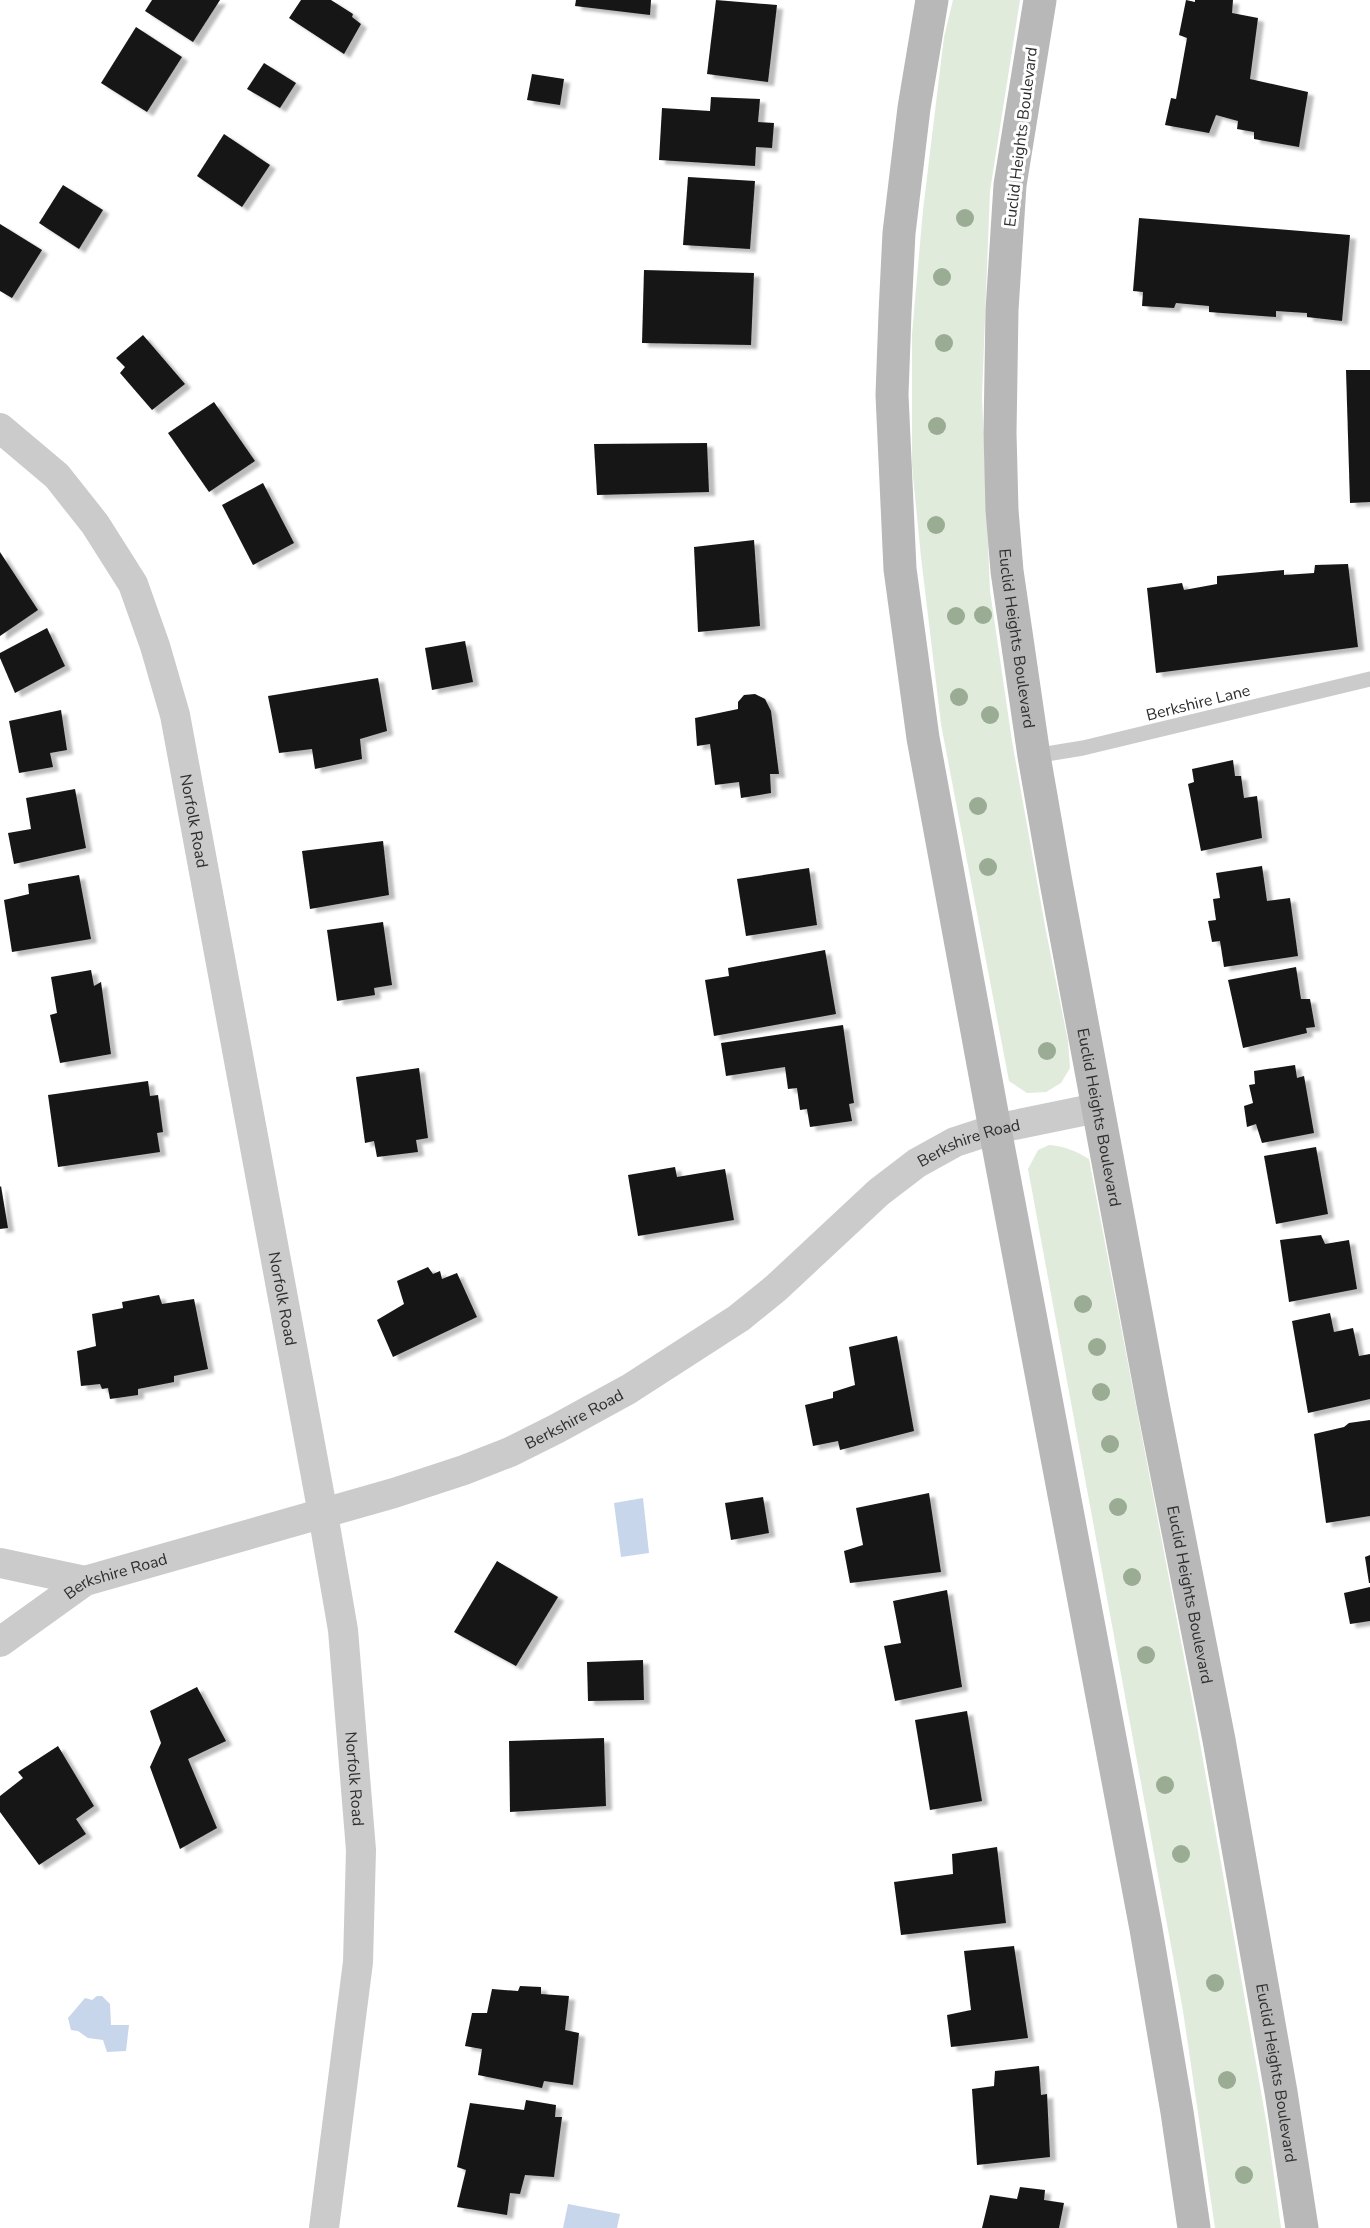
<svg xmlns="http://www.w3.org/2000/svg" width="1370" height="2228" font-family="'Nunito Sans',sans-serif">
  <style>
    .green { fill: #e1ebdc }
    .water { fill: #c8d6eb }
    .building { fill: #151515; filter: url(#shadow) }
    .lines { fill: none; stroke-linecap: round; stroke-linejoin: round }
    .service { stroke: #cbcbcb; stroke-width: 15 }
    .minor { stroke: #cbcbcb; stroke-width: 30 }
    .secondary { stroke: #b8b8b8; stroke-width: 33 }
    .tree { fill: #9aac94 }
    .labels { text-anchor: middle; stroke-width: 6; stroke-linejoin: round; paint-order: stroke }
    .street-label { font-size: 16px; fill: #2e2e2e; stroke: #fff }
  </style>
  <defs>
    <filter id="shadow"><feDropShadow dx="6" dy="4" stdDeviation="1.5" flood-color="#0004"/></filter>
  </defs>
  <rect width="100%" height="100%" fill="#fff"/>
  <!-- green -->
  <g class="green">
    <polygon points="953,0 1020,0 990,191 982,396 986,495 990,591 1012,741 1045,926 1068,1041 1070,1068 1061,1083 1046,1092 1027,1093 1009,1081 941,724 921,557 912,466 912,334 923,210 944,37"/>
    <path d="M1049,1145C1064,1146 1076,1151 1089,1159L1196,1720L1267,2126L1281,2228H1215L1183,2011L1028,1169L1038,1150Z"/>
  </g>
  <!-- water -->
  <g class="water">
    <polygon points="643,1498 649,1553 621,1557 614,1503"/>
    <polygon points="97,1996 102,1996 110,2004 111,2025 129,2025 126,2051 107,2052 103,2040 88,2038 78,2031 71,2030 68,2018 85,1998 92,2000"/>
    <polygon points="568,2204 620,2214 617,2228 563,2228"/>
  </g>
  <!-- building -->
  <g class="building">
    <polygon points="152,0 220,0 193,42 145,11"/>
    <polygon points="301,0 331,0 353,14 352,17 361,24 344,54 289,18"/>
    <polygon points="576,0 651,0 650,15 575,6"/>
    <polygon points="716,0 777,5 768,82 707,74"/>
    <polygon points="1186,0 1195,2 1195,0 1233,0 1232,13 1258,18 1250,79 1308,92 1299,147 1254,139 1254,132 1237,129 1238,121 1216,115 1209,133 1165,125 1171,98 1176,99 1187,38 1179,35"/>
    <polygon points="136,27 182,57 147,112 101,83"/>
    <polygon points="264,63 296,83 280,108 247,89"/>
    <polygon points="532,74 564,79 560,105 527,100"/>
    <polygon points="711,97 760,99 758,122 774,123 772,148 756,147 755,166 659,160 662,108 710,111"/>
    <polygon points="224,134 270,165 242,207 197,176"/>
    <polygon points="688,177 755,181 750,249 683,245"/>
    <polygon points="63,185 103,210 79,249 39,223"/>
    <polygon points="1139,218 1350,235 1342,321 1307,317 1307,313 1276,311 1276,317 1209,312 1209,306 1176,303 1174,308 1142,306 1143,292 1133,291"/>
    <polygon points="0,224 42,250 12,298 0,291"/>
    <polygon points="644,270 754,273 751,345 642,343"/>
    <polygon points="143,335 185,384 152,410 120,373 125,367 116,358"/>
    <polygon points="1346,370 1370,370 1370,502 1350,503"/>
    <polygon points="214,402 255,461 209,492 168,433"/>
    <polygon points="707,443 709,492 597,495 594,444"/>
    <polygon points="263,483 294,543 253,565 222,505"/>
    <polygon points="754,540 760,626 698,632 694,547"/>
    <polygon points="0,552 38,610 0,636"/>
    <polygon points="1348,564 1358,647 1156,673 1147,588 1182,583 1184,590 1217,584 1217,576 1284,570 1284,575 1314,573 1315,565"/>
    <polygon points="47,628 65,666 15,693 0,658 0,653"/>
    <polygon points="465,641 473,682 432,690 425,648"/>
    <polygon points="378,678 387,731 360,739 362,759 315,769 312,749 279,753 268,696"/>
    <polygon points="755,694 765,699 771,711 779,774 770,774 771,793 741,798 739,782 715,785 710,744 697,746 695,718 738,709 738,702 744,695"/>
    <polygon points="61,710 67,750 50,753 53,767 19,773 9,721"/>
    <polygon points="1233,760 1235,776 1241,776 1244,798 1257,796 1262,838 1201,851 1188,784 1194,782 1192,769"/>
    <polygon points="75,789 86,848 14,864 8,833 31,829 26,798"/>
    <polygon points="383,841 389,895 310,909 302,851"/>
    <polygon points="1262,866 1267,901 1290,898 1298,956 1224,967 1220,941 1212,942 1208,921 1216,920 1213,899 1220,898 1216,873"/>
    <polygon points="809,868 817,925 746,936 737,879"/>
    <polygon points="79,875 91,939 12,952 4,900 29,894 28,884"/>
    <polygon points="383,922 392,985 374,988 375,995 337,1001 327,930"/>
    <polygon points="825,950 836,1014 714,1036 705,980 729,976 728,968"/>
    <polygon points="1296,967 1301,999 1310,999 1315,1027 1306,1028 1307,1033 1243,1048 1228,980"/>
    <polygon points="91,970 94,986 101,982 111,1054 60,1063 50,1015 57,1013 51,977"/>
    <polygon points="843,1025 854,1103 849,1104 852,1121 810,1127 807,1109 800,1110 797,1088 788,1089 785,1067 726,1076 721,1043"/>
    <polygon points="1295,1065 1297,1078 1304,1076 1314,1133 1262,1143 1256,1124 1247,1127 1244,1106 1253,1103 1249,1085 1255,1084 1254,1071"/>
    <polygon points="419,1068 428,1138 416,1140 418,1152 377,1157 374,1141 365,1143 356,1077"/>
    <polygon points="148,1081 150,1096 158,1095 163,1132 157,1133 160,1152 58,1167 48,1095"/>
    <polygon points="1316,1147 1328,1214 1276,1224 1264,1156"/>
    <polygon points="675,1167 677,1177 725,1169 734,1220 638,1236 628,1175"/>
    <polygon points="1,1186 8,1228 0,1229 0,1187"/>
    <polygon points="1321,1235 1325,1244 1349,1240 1357,1289 1289,1302 1280,1240"/>
    <polygon points="428,1267 433,1274 440,1271 442,1279 457,1273 477,1317 393,1357 377,1320 404,1304 397,1281"/>
    <polygon points="159,1295 162,1304 194,1299 208,1369 174,1376 174,1382 138,1389 138,1395 110,1399 108,1388 102,1389 100,1384 81,1386 77,1351 96,1346 92,1314 123,1308 122,1302"/>
    <polygon points="1330,1313 1334,1332 1353,1328 1359,1356 1370,1354 1370,1399 1308,1413 1292,1321"/>
    <polygon points="897,1336 914,1431 840,1450 838,1441 813,1446 805,1405 833,1398 833,1392 855,1385 849,1347"/>
    <polygon points="1370,1420 1370,1516 1326,1523 1314,1434 1344,1427 1349,1423"/>
    <polygon points="929,1493 941,1572 850,1583 844,1551 863,1545 856,1508"/>
    <polygon points="763,1497 769,1533 731,1540 725,1503"/>
    <polygon points="1370,1555 1370,1583 1369,1583 1365,1557"/>
    <polygon points="497,1561 558,1597 516,1666 454,1632"/>
    <polygon points="1370,1587 1370,1621 1350,1624 1344,1593"/>
    <polygon points="947,1590 962,1687 895,1701 884,1646 901,1643 893,1601"/>
    <polygon points="643,1660 644,1700 588,1701 587,1662"/>
    <polygon points="197,1687 226,1741 188,1759 217,1828 180,1849 150,1767 161,1743 150,1711"/>
    <polygon points="967,1711 982,1801 930,1810 915,1720"/>
    <polygon points="604,1738 606,1806 510,1812 509,1741"/>
    <polygon points="58,1746 94,1806 76,1819 86,1834 39,1865 0,1812 0,1796 23,1778 18,1772"/>
    <polygon points="997,1847 1006,1923 901,1935 894,1882 953,1874 952,1854"/>
    <polygon points="1014,1946 1028,2038 951,2047 947,2015 971,2010 964,1951"/>
    <polygon points="520,1986 541,1987 541,1994 569,1996 565,2030 579,2033 573,2085 544,2081 542,2088 478,2075 482,2049 465,2046 472,2013 487,2013 492,1989 518,1991"/>
    <polygon points="1039,2066 1041,2095 1047,2094 1050,2157 977,2165 972,2089 994,2086 995,2071"/>
    <polygon points="526,2100 556,2105 555,2117 562,2117 554,2177 525,2175 520,2194 510,2193 507,2215 457,2207 466,2170 457,2167 470,2103 524,2110"/>
    <polygon points="1020,2187 1045,2190 1044,2200 1064,2203 1059,2228 982,2228 990,2195 1017,2199"/>
  </g>
  <g class="lines">
    <!-- service -->
    <polyline class="service" points="1034,756 1083,748 1370,679"/>
    <!-- minor -->
    <g class="minor">
      <path id="s1" d="M0,428L57,476L95,524L133,584L155,646L175,715L323,1514L343,1630L361,1850L358,1962L324,2228"/>
      <polyline points="0,1563 85,1581"/>
      <path id="s2" d="M0,1642L85,1581L394,1493L464,1470L510,1452L556,1429L629,1389L739,1318L776,1288L879,1192L917,1163L955,1142L995,1129L1097,1108"/>
    </g>
    <!-- secondary -->
    <g class="secondary">
      <polyline points="932,0 914,108 899,233 895,313 892,395 900,569 923,738 995,1129 1146,1929 1177,2112 1194,2228"/>
      <path id="s3" d="M1040,0L1010,185L1002,310L1000,433L1002,510L1007,571L1034,756L1056,882L1153,1404L1219,1740L1281,2092L1302,2228"/>
    </g>
  </g>
  <!-- trees -->
  <g class="tree">
    <circle cx="965" cy="218" r="9"/>
    <circle cx="942" cy="277" r="9"/>
    <circle cx="944" cy="343" r="9"/>
    <circle cx="937" cy="426" r="9"/>
    <circle cx="936" cy="525" r="9"/>
    <circle cx="983" cy="615" r="9"/>
    <circle cx="956" cy="616" r="9"/>
    <circle cx="959" cy="697" r="9"/>
    <circle cx="990" cy="715" r="9"/>
    <circle cx="978" cy="806" r="9"/>
    <circle cx="988" cy="867" r="9"/>
    <circle cx="1047" cy="1051" r="9"/>
    <circle cx="1083" cy="1304" r="9"/>
    <circle cx="1097" cy="1347" r="9"/>
    <circle cx="1101" cy="1392" r="9"/>
    <circle cx="1110" cy="1444" r="9"/>
    <circle cx="1118" cy="1507" r="9"/>
    <circle cx="1132" cy="1577" r="9"/>
    <circle cx="1146" cy="1655" r="9"/>
    <circle cx="1165" cy="1785" r="9"/>
    <circle cx="1181" cy="1854" r="9"/>
    <circle cx="1215" cy="1983" r="9"/>
    <circle cx="1227" cy="2080" r="9"/>
    <circle cx="1244" cy="2175" r="9"/>
  </g>
  <g class="labels">
    <!-- street labels -->
    <g class="street-label">
      <text transform="translate(1020 137) rotate(-83)" y="6">Euclid Heights Boulevard</text>
      <text dy="6" stroke="none"><textPath href="#s3" startOffset="642">Euclid Heights Boulevard</textPath></text>
      <text transform="translate(1198 702) rotate(-14)" y="6">Berkshire Lane</text>
      <text dy="6" stroke="none"><textPath href="#s1" startOffset="452">Norfolk Road</textPath></text>
      <text dy="6" stroke="none"><textPath href="#s3" startOffset="1128">Euclid Heights Boulevard</textPath></text>
      <text dy="6" stroke="none"><textPath href="#s2" startOffset="1107">Berkshire Road</textPath></text>
      <text dy="6" stroke="none"><textPath href="#s1" startOffset="938">Norfolk Road</textPath></text>
      <text dy="6" stroke="none"><textPath href="#s2" startOffset="621">Berkshire Road</textPath></text>
      <text dy="6" stroke="none"><textPath href="#s2" startOffset="135">Berkshire Road</textPath></text>
      <text dy="6" stroke="none"><textPath href="#s3" startOffset="1614">Euclid Heights Boulevard</textPath></text>
      <text dy="6" stroke="none"><textPath href="#s1" startOffset="1424">Norfolk Road</textPath></text>
      <text dy="6" stroke="none"><textPath href="#s3" startOffset="2100">Euclid Heights Boulevard</textPath></text>
    </g>
  </g>
</svg>
